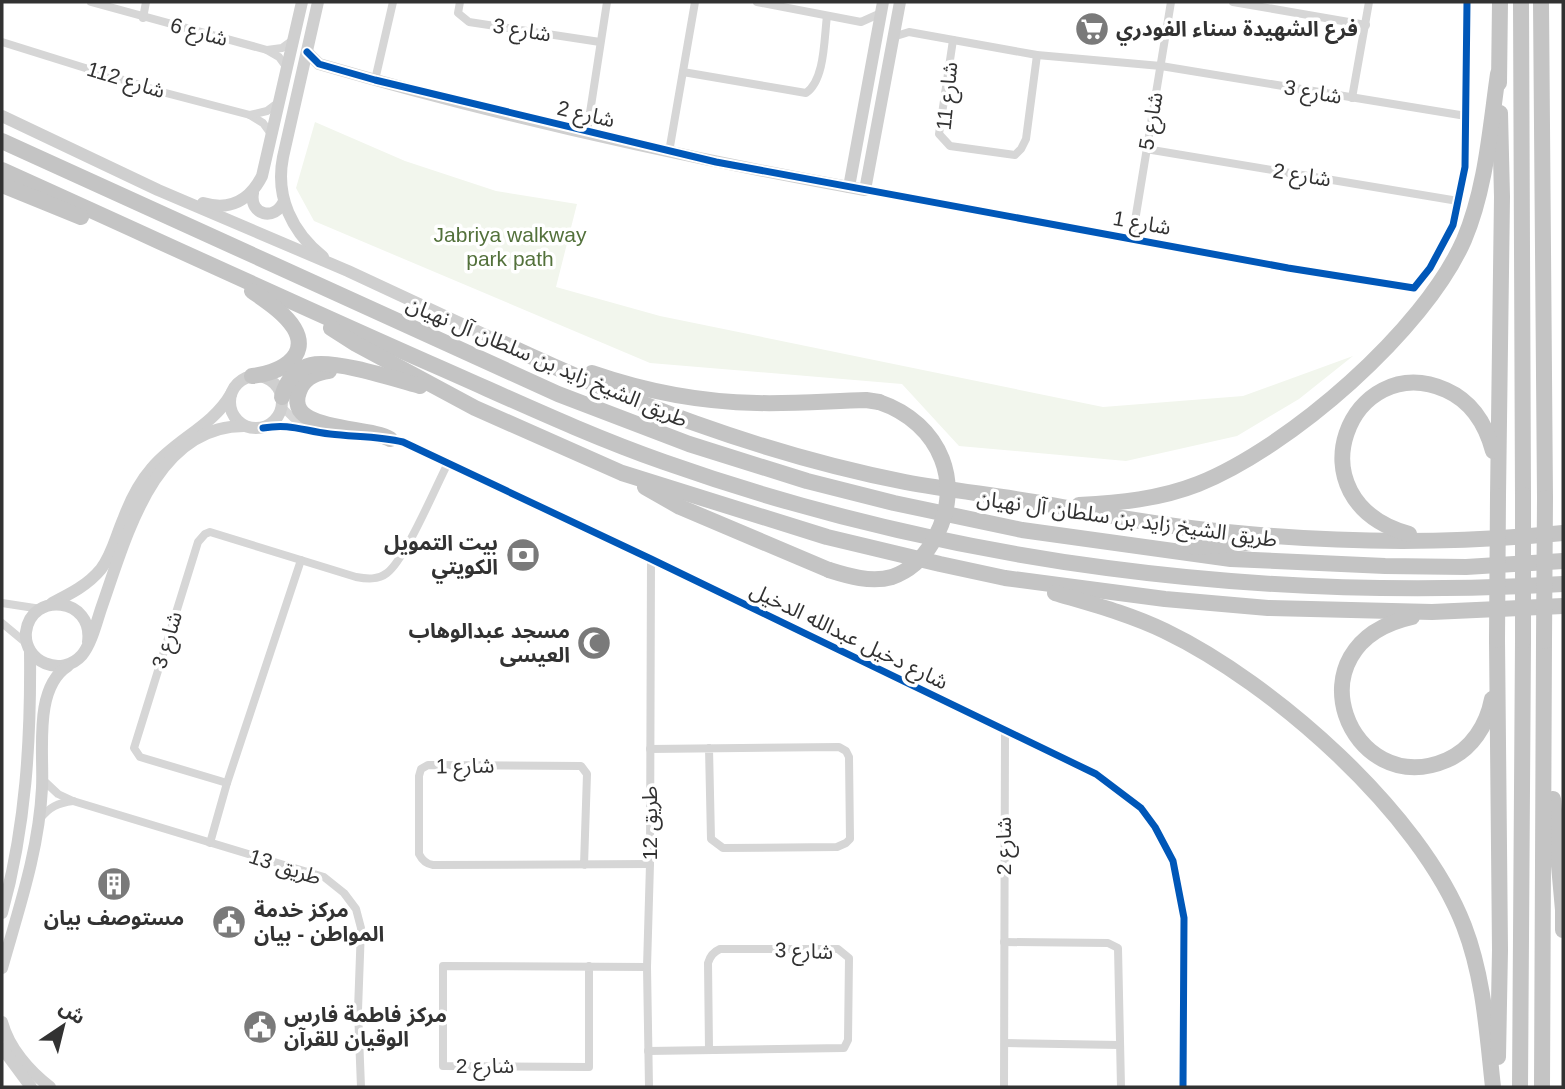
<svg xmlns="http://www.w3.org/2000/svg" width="1565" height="1089" font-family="Helvetica,'Noto Sans Arabic',sans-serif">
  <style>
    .green { fill: #f2f6ed }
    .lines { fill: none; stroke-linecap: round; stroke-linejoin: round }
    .street { stroke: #d6d6d6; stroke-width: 8 }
    .secondary { stroke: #cfcfcf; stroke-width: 12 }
    .highway { stroke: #c4c4c4; stroke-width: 16 }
    .highway-bridge { stroke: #c4c4c4; stroke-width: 16 }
    .cycleway-casing { stroke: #fff; stroke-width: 11 }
    .cycleway { stroke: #0057b8; stroke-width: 7 }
    .labels { text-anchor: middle; stroke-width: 7; stroke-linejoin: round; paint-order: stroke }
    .poi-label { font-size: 21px; font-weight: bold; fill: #323232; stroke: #fff; text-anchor: start }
    .street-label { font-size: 21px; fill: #323232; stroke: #fff }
    .park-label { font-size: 21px; fill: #53713b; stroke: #fff }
  </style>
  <rect width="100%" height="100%" fill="#fff"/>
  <!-- green -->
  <polygon class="green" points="315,122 405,161 496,191 577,204 556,287 660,316 1103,407 1243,396 1353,356 1299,399 1237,436 1126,461 959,446 902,384 650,363 314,221 296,188"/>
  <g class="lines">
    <!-- street -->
    <g class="street">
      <polyline points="91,2 267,50 279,57 287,68"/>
      <polyline points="460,2 458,13 469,22 600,42"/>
      <polyline points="757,2 861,22 881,13"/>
      <polyline points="1233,2 1366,25"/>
      <polyline points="143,18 146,2"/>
      <polyline points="893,37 909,32 1037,55 1161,66 1466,116"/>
      <polyline points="953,40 939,134 950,146 1015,155 1021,149 1026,139 1037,55"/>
      <polyline points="2,42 162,92 250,115 263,123 271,134"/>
      <polyline points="267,50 282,48 293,40"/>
      <path d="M683,72L806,93C825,80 824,39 827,16"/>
      <polyline points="375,80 393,2"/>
      <polyline points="1352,98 1369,2"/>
      <polyline points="250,115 267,111 279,102"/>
      <polyline points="587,132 607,2"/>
      <polyline points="1146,149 1458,201"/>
      <polyline points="669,152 695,2"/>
      <polyline points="865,190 1288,268 1414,288 1430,268 1453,225 1465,167 1467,2"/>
      <polyline points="1132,239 1171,2"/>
      <polyline points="282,407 300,425"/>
      <path d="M263,428C293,423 319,434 349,436"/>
      <polyline points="387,439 410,445 651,559 1096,774 1141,808 1155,827 1173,861 1184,918 1183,1087"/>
      <polyline points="2,603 41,609"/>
      <polyline points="2,623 26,643"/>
      <polyline points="650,749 839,747 846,751 849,757 850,839 846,843 837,847 723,848 711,839 709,748"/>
      <polyline points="42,779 58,794 73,801 324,877 344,893 356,909 361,928 358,1010 361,1087"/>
      <path d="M227,783L140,757L134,748L198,542L205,534L210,532L356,577C367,579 378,580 387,573C405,560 436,486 448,463"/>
      <path d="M40,819C49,807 58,803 73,801"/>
      <polyline points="210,843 227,783 301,560"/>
      <path d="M584,865L587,774L581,766L428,765L421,769L419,776V854C422,860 426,864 433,865L650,864"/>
      <polyline points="1004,942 1108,943 1118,948 1121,1087"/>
      <polyline points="589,966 589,1067 443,1066 443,966 647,967"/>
      <polyline points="1005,1043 1120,1045"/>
      <path d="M648,1051L844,1048L848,1040L849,958L838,949H720C713,952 710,956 708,963L709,1049"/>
      <polyline points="649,1087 647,967 650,864 651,559"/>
      <polyline points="1004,1087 1005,732"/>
    </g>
    <!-- secondary -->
    <g class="secondary">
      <path d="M318,2L283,157C275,197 292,232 323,257"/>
      <path d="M307,52L319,64C498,116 681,157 865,190L900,2"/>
      <polyline points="2,116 158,190 348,271 494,339"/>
      <polyline points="849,187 883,2"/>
      <path d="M253,193C249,215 275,222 284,201"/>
      <path d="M203,203C230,211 250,200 262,176L302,2"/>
      <circle cx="256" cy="402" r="26"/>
      <path d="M52,603C70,594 88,585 101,569C112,555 116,536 123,520C130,501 139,483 152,468C175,440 213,426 231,394"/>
      <path d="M88,642C94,597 31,591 26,632C23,662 62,678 82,655C92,643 97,620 102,606C126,538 154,426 244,426"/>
      <path d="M2,913C26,827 31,739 30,651"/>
      <path d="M2,968C19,908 39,850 42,788C44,753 33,688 68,666"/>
      <path d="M2,1022C9,1048 29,1071 50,1087"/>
      <polyline points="2,1048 31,1087"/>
    </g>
    <!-- highway -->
    <g class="highway">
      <polyline points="1521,2 1523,495"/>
      <polyline points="1541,2 1545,498"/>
      <polyline points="1499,83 1500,2"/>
      <polyline points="2,141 558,394 689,444 807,481 894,503 1022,530 1231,559 1385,566 1466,567 1563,561"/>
      <path d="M2,170C144,234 286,300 429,363C507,397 584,434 664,462C952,564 1258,602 1563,584"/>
      <polyline points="2,185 81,217"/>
      <path d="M252,291C266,301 285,313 294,328C312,358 276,374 252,376"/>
      <polyline points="331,328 356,344 475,408 622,473 827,537 940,564 1005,578 1066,586 1165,599 1268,608 1432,612 1563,606"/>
      <path d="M494,339C625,401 762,454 905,482C954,491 1003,496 1052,505C1110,516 1168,527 1227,532C1337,543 1453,544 1563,533"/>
      <path d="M329,371C318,373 307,376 301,387C278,433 367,425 390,439"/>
      <path d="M592,373C644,391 702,402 757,403C793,404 829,401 866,400L879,402"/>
      <path d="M282,397C286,382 295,369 311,365C333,359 395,379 420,386"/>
      <polyline points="645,487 680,507 829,570"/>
      <polyline points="1498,496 1502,197 1500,113"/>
      <path d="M1079,505C1119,503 1160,499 1198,484C1290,447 1424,331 1464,240C1486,188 1490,129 1498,74"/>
      <path d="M1409,534C1288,500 1351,348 1446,390C1473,402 1486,425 1493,451"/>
      <polyline points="1195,547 1253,543"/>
      <path d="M1055,593C1092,604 1130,614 1165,631C1273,683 1420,812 1464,926C1484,978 1487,1033 1493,1087"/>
      <path d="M1412,617C1286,645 1350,802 1447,760C1472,749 1487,725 1492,699"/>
      <polyline points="1497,640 1500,950 1498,1057"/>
      <polyline points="1553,799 1563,910"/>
      <polyline points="1563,901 1563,930"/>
      <polyline points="1520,1087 1523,641"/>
      <polyline points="1542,1087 1544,641"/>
    </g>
    <!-- highway-bridge -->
    <g class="highway-bridge">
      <path d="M829,570C848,576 871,583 892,577C909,571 923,558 932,543C967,486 941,423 879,402"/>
      <polyline points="1497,640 1498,496"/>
      <polyline points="1523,641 1523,495"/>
      <polyline points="1544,641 1545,498"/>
    </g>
    <!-- cycleway casing -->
    <g class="cycleway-casing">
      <g id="cycleway">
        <polyline points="307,52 319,64 375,80 716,162 1288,268 1414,288 1430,268 1453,225 1465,167 1467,2"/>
        <path d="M263,428C291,423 303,431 330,434C354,437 379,436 403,442L651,559L1096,774L1141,808L1155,827L1173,861L1184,918L1183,1087"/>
      </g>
    </g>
    <!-- cycleway -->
    <use href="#cycleway" class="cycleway"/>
  </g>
  <!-- icons -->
  <defs>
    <g id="supermarket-disc" transform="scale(1.75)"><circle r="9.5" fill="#7a7a7a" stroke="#fff"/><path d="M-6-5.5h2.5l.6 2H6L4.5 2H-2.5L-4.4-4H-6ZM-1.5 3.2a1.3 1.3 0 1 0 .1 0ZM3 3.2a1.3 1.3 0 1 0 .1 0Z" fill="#fff"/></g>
    <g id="bank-disc" transform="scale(1.75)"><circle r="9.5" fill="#7a7a7a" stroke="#fff"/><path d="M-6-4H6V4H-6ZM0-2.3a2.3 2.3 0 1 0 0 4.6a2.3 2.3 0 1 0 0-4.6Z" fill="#fff"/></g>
    <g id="mosque-disc" transform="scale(1.75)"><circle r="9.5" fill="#7a7a7a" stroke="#fff"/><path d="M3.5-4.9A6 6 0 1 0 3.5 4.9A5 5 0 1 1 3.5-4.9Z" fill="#fff"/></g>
    <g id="building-disc" transform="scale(1.75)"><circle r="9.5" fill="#7a7a7a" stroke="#fff"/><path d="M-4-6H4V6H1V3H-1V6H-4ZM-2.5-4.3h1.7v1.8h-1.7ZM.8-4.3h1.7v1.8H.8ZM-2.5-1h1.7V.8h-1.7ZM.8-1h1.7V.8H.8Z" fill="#fff"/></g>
    <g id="civic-disc" transform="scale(1.75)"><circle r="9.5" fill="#7a7a7a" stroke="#fff"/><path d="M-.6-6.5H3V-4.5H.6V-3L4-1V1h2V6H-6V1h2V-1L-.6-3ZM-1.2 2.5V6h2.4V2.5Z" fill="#fff"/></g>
  </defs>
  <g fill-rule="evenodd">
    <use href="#supermarket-disc" x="1092" y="29"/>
    <use href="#bank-disc" x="523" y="555"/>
    <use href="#mosque-disc" x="594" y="643"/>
    <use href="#building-disc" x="114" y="884"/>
    <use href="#civic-disc" x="229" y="922"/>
    <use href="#civic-disc" x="260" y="1027"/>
  </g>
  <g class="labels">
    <!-- poi labels -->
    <g class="poi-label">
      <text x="1116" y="36">فرع الشهيدة سناء الفودري</text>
      <text x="498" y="550" text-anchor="end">بيت التمويل<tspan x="498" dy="24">الكويتي</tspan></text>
      <text x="570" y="638" text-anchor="end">مسجد عبدالوهاب<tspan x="570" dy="24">العيسى</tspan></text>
      <text x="254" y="917">مركز خدمة<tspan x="254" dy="24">المواطن - بيان</tspan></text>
      <text x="114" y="925" text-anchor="middle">مستوصف بيان</text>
      <text x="284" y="1022">مركز فاطمة فارس<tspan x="284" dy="24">الوقيان للقرآن</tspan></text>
    </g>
    <!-- street labels -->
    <g class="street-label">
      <text transform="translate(522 30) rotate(9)" y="7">شارع 3</text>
      <text transform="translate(199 32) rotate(15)" y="7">شارع 6</text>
      <text transform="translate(126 80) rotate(17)" y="7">شارع 112</text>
      <text transform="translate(1313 92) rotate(10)" y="7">شارع 3</text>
      <text transform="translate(947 96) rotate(-84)" y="7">شارع 11</text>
      <text transform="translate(586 114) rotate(13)" y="7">شارع 2</text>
      <text transform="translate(1151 121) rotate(-80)" y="7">شارع 5</text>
      <text transform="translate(1302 175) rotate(9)" y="7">شارع 2</text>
      <text transform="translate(1142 223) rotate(10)" y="7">شارع 1</text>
      <text transform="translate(547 362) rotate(23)" y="7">طريق الشيخ زايد بن سلطان آل نهيان</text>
      <text transform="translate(1127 519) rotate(8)" y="7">طريق الشيخ زايد بن سلطان آل نهيان</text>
      <text transform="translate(849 636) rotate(26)" y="7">شارع دخيل عبدالله الدخيل</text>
      <text transform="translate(167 640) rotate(-73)" y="7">شارع 3</text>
      <text transform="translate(465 766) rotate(-1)" y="7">شارع 1</text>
      <text transform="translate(650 823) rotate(-90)" y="7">طريق 12</text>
      <text transform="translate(1004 846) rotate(-90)" y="7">شارع 2</text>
      <text transform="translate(285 867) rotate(18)" y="7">طريق 13</text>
      <text transform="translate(804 951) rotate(2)" y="7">شارع 3</text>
      <text x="485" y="1073">شارع 2</text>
    </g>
    <!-- park labels -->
    <g class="park-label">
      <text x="510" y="242">Jabriya walkway<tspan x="510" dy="24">park path</tspan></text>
    </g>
  </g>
  <!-- border -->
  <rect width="1565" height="1089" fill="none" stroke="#323232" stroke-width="7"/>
  <!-- north arrow -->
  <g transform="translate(63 1026) rotate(35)" stroke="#ffffff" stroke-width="5" paint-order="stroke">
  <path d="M0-5L12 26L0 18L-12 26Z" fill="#323232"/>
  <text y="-10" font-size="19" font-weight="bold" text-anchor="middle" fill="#323232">ش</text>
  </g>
</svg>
